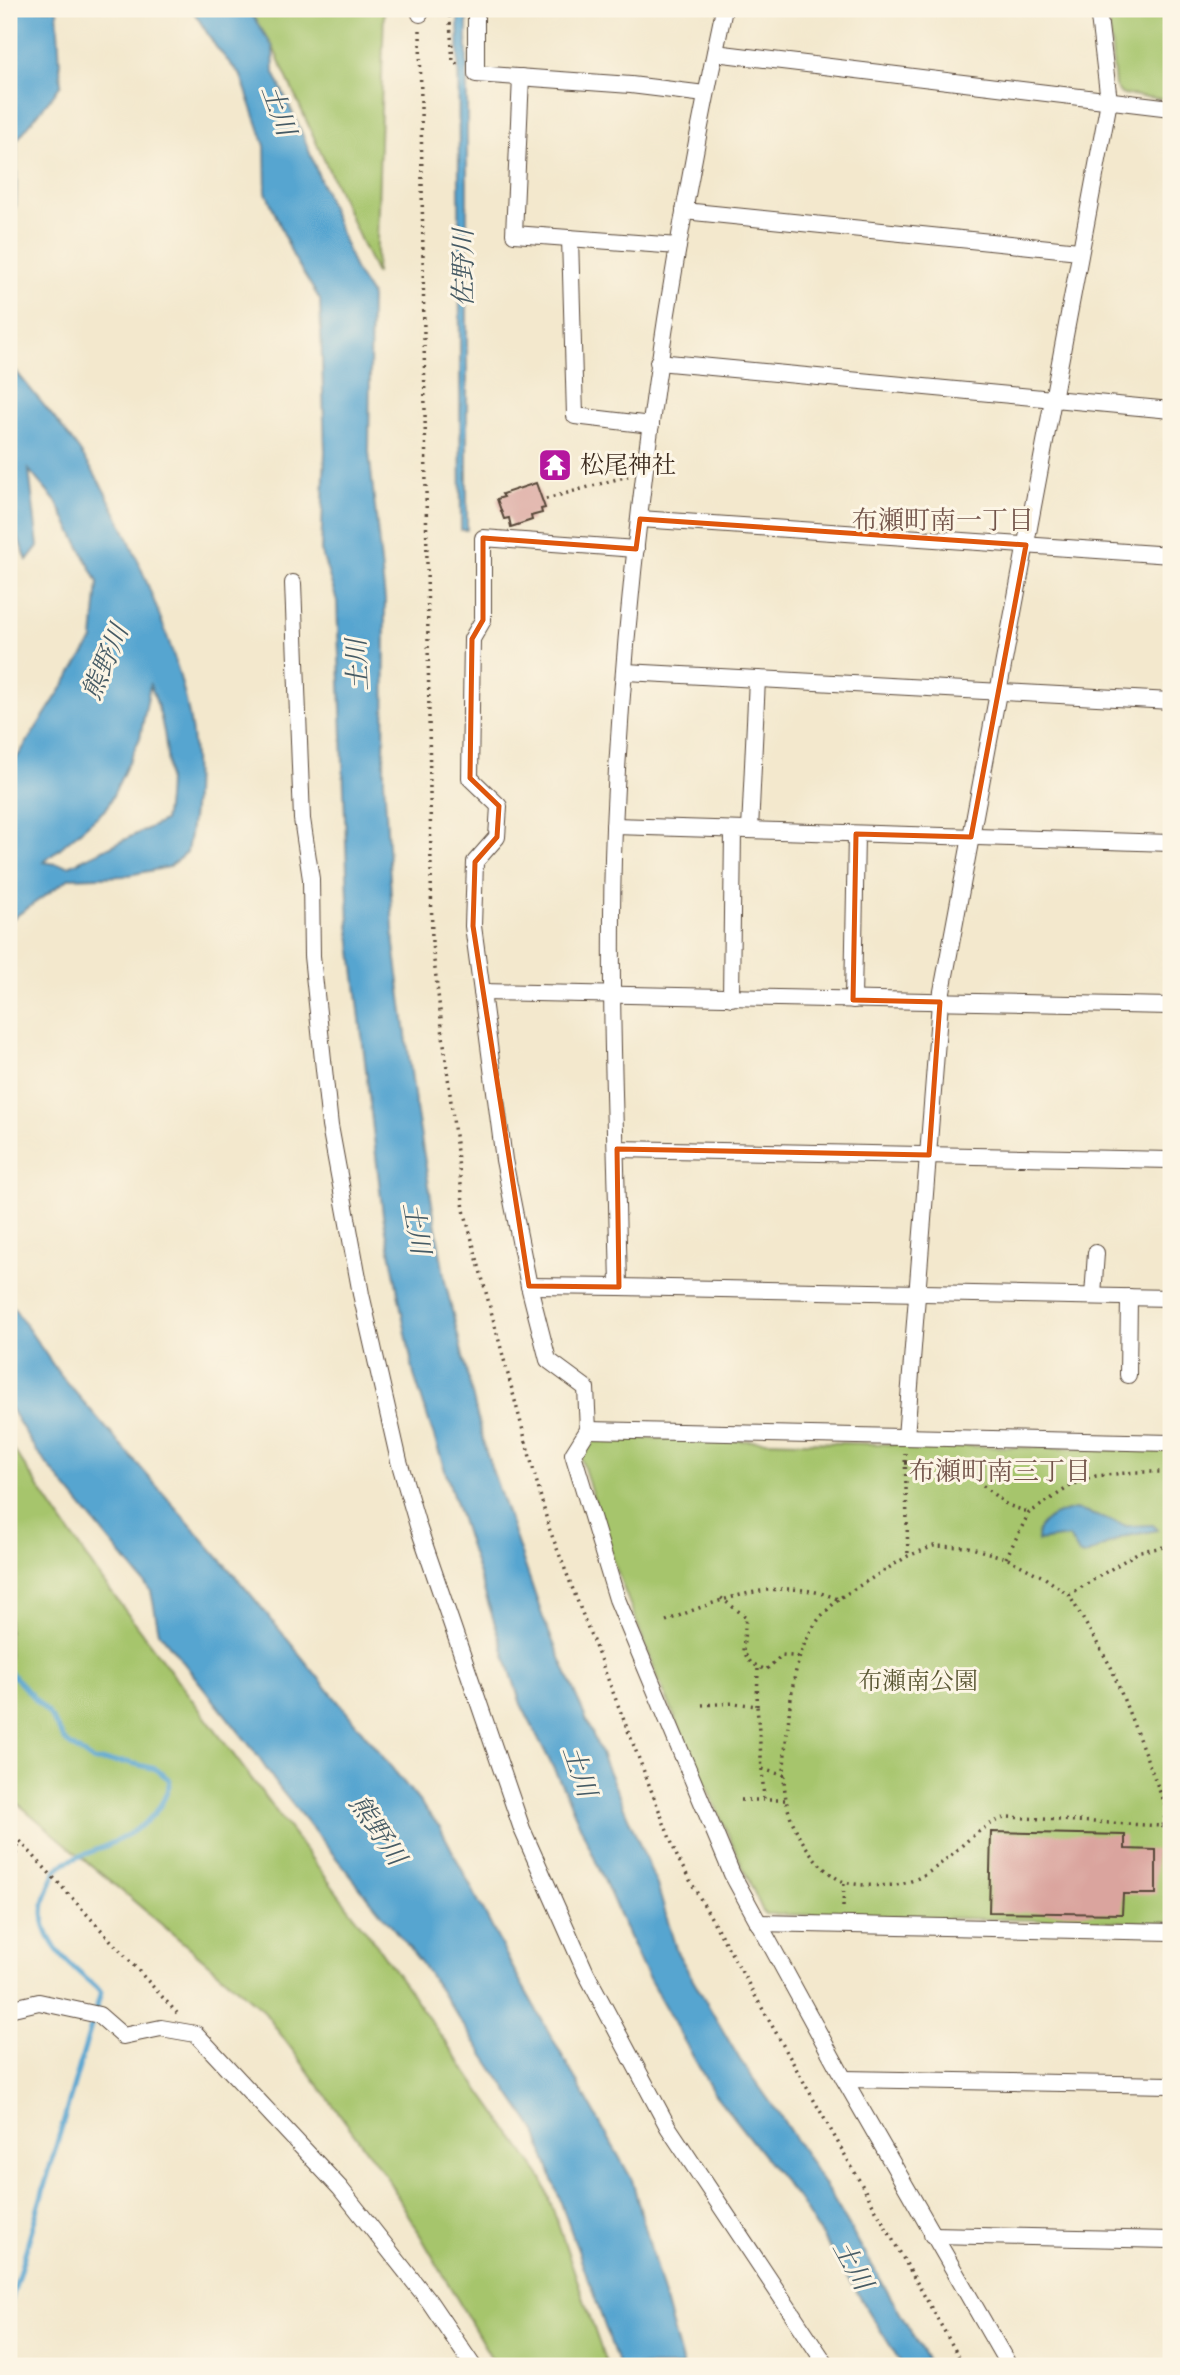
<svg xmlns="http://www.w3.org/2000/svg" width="1180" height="2375" font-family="'Old Standard TT','Noto Serif JP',serif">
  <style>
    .green { fill: #a6c56c; stroke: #707845; stroke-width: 2 }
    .water { fill: #57a5d0; stroke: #496877; stroke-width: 2; fill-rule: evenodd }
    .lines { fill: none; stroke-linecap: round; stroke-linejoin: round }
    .stream { stroke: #57a5d0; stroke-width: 5 }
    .building { fill: #daa49e }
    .minor-casing { stroke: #574638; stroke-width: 18 }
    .path { stroke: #574638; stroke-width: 3.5; stroke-dasharray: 2 5; stroke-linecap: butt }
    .minor { stroke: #fff; stroke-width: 16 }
    .marked { fill: none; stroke: #df570d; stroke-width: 5; stroke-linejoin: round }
    .labels { text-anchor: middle; stroke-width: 6; stroke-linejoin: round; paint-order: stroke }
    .poi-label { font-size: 24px; fill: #3b2a1e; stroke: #fcf5e5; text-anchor: start }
    .park-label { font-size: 24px; fill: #5b5835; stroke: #fcf5e5 }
    .water-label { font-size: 26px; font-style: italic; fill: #465b65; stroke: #fcf5e5 }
    .neighbourhood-label { font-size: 26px; fill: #73554b; stroke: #fcf5e5 }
  </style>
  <rect width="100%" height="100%" fill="#fcf5e5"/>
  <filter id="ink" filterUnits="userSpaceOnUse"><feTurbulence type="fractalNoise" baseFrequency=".0143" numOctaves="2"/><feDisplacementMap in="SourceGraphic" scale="14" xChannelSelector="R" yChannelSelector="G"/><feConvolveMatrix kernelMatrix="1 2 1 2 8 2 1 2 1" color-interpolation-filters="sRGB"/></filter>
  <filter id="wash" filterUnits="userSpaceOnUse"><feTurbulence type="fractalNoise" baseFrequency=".00686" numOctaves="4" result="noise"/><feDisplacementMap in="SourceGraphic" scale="28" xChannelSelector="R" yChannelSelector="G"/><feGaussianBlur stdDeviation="1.57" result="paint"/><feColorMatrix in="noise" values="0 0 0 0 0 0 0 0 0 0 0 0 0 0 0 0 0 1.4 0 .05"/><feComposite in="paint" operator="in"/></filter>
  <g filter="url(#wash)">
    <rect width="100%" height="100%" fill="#f3e8cd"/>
    <!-- green -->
    <g class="green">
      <polygon points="248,9 384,9 376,274 273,47"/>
      <polygon points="1108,9 1171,10 1171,100 1121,94 1115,86"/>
      <polygon points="596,1437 1171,1451 1171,1923 764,1914 662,1688 612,1558 580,1455 588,1443"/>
      <polygon points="9,1443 97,1573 378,1947 542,2178 607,2366 496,2366 387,2178 262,2009 9,1796"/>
    </g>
    <!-- water -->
    <g class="water">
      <polygon points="9,9 57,9 61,85 17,140 16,204 9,225"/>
      <polygon points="192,9 248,9 273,47 274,73 304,138 356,272 371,295 369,452 385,600 384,779 394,945 415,1102 445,1281 485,1449 543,1618 657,1885 677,1952 740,2060 783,2120 832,2197 931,2366 903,2366 801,2203 713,2092 641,1964 564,1789 521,1704 414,1375 383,1215 349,925 337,601 321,551 325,451 320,300 293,256 266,192 265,146 241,76 216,47"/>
      <polygon points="458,9 467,9 467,530 461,530"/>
      <path d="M9,363C30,389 53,415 73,442C106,486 129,536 149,588C186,683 207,749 187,852L169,867L124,876L70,878L9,921V770L93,640L98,582L57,503L29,470L38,546L27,560L9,516ZM150,685C168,727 172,776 164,821L69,866L44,862L107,808L140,738Z"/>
      <polygon points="9,1301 60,1375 248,1591 440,1827 515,1972 632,2180 683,2366 619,2366 536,2132 420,1961 280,1789 252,1748 159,1632 151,1591 37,1452 9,1406"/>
      <path d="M1075,1509L1127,1526L1153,1525L1157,1530L1123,1537L1084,1556L1079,1554L1069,1537L1037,1541C1036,1520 1057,1513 1075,1509Z"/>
    </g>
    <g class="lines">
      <!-- stream -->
      <path class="stream" d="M9,1671L49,1714L66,1742L93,1761L127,1762L156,1769L170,1780C164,1819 125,1839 91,1852C81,1856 65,1860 58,1868C53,1874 50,1886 47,1893C30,1937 71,1965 101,1992L9,2308"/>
    </g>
    <g id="blocks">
      <!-- building -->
      <g class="building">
        <polygon points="536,483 545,508 541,509 542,513 531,516 532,520 511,527 509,518 504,519 497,499 504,497 502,494"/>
        <polygon points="991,1832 1125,1835 1125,1849 1156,1850 1156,1894 1123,1894 1122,1914 989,1912"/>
      </g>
    </g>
  </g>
  <g filter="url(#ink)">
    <use href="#blocks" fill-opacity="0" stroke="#574638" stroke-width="2"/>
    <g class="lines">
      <!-- minor casing -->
      <g class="minor-casing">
        <g id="minor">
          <polyline points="476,9 476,74 631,85 705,94"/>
          <polyline points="420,14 420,9"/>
          <polyline points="715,53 1171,108"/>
          <polyline points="521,77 514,234 678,246"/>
          <polyline points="684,211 1079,251"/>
          <polyline points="570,238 575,416 651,425"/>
          <polyline points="658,362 1171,410"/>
          <polyline points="640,519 1171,555"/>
          <polyline points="636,549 483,538 483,620 472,639 470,778 499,806 497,837 475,862 473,926 482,992 504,1160 529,1286 548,1360 586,1388 588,1430 573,1454 617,1599 732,1874 844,2079 1009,2366"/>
          <polyline points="293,583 302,819 311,879 312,956 330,1126 361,1294 399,1461 418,1526 522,1829 586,1973 668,2127 827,2366"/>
          <polyline points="626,672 1171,701"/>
          <polyline points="614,826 1171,843"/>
          <polyline points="750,830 757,679"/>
          <polyline points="482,992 1171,1006"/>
          <polyline points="731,998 733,830"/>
          <polyline points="853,1000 856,834"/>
          <polyline points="617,1149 1171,1160"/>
          <path d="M529,1286L619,1287C616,1134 608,981 614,828C626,553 666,278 724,9"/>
          <polyline points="619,1287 1171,1298"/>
          <polyline points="1093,1296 1096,1253"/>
          <polyline points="1128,1375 1129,1297"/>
          <polyline points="588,1430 1171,1443"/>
          <polyline points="906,1437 940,1002 1109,101 1098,9"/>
          <polyline points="758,1923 1171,1932"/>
          <polyline points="9,2009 39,2002 99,2015 123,2036 161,2028 196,2034 340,2188 429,2301 473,2366"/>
          <polyline points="844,2079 1171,2085"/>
          <polyline points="932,2235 1171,2240"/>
        </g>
      </g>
      <!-- path -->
      <g class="path">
        <polyline points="449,9 453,62 459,65"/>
        <polyline points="420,30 432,944 464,1210 549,1528 678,1859 964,2366"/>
        <polyline points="546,499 628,476"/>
        <polyline points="905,1453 908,1556"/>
        <polyline points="905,1463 943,1464 966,1472 1007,1505 1028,1512"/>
        <polyline points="1006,1558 1029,1513 1072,1485 1096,1476 1136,1472 1171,1472"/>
        <polyline points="1069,1595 1140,1551 1171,1546"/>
        <polyline points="721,1598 746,1617 743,1651 751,1663 766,1670 782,1655 801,1657"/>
        <path d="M666,1621C720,1599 781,1575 838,1599L908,1556L934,1546L968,1547L1006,1558L1045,1578L1069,1595L1111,1667L1167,1810L1162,1826L1008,1817C965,1828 943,1879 895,1885C882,1886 854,1886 842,1881C816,1869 790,1828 786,1799C782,1776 785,1748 788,1725C791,1692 796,1651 816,1623C822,1614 831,1607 838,1599"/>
        <polyline points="702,1705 734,1703 757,1706 762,1769 786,1776"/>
        <polyline points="757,1706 758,1668"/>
        <polyline points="762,1769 764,1800"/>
        <polyline points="741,1800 786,1800"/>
        <polyline points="1162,1826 1171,1835"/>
        <polyline points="9,1874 20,1841 177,2013"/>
        <polyline points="843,1907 844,1882"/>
      </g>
      <!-- minor -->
      <use href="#minor" class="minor"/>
    </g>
  </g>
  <!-- marked area -->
  <path class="marked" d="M640,519L1026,545L971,837L856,834L853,1000L940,1002L929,1155L617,1149L619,1287L529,1286L473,926L475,862L497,837L499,806L470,778L472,639L483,620V538L636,549Z"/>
  <!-- icons -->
  <defs>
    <g id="temple-square" transform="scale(1.75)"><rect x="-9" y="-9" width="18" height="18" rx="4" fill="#b5179e" stroke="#fcf5e5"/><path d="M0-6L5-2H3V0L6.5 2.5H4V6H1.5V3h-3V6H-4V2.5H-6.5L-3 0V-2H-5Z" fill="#fff"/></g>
  </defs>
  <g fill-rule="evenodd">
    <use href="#temple-square" x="555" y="465"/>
  </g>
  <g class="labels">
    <!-- poi labels -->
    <g class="poi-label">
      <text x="580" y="473">松尾神社</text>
    </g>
    <!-- park labels -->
    <g class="park-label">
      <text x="918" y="1689">布瀬南公園</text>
    </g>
    <!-- water labels -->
    <g class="water-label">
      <text transform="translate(279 110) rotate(70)" y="9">土川</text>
      <text transform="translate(463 268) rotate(-90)" y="9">佐野川</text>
      <text transform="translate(105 662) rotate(-67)" y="9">熊野川</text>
      <text transform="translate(357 665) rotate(-93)" y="9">土川</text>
      <text transform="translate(417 1228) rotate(80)" y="9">土川</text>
      <text transform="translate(580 1771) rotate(71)" y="9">土川</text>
      <text transform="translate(378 1830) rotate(56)" y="9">熊野川</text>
      <text transform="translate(853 2265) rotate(61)" y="9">土川</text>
    </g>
    <!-- neighbourhood labels -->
    <g class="neighbourhood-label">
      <text x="943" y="529">布瀬町南一丁目</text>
      <text x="1000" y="1480">布瀬町南三丁目</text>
    </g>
  </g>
  <!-- margin -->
  <rect width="1180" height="2375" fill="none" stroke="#fcf5e5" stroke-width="35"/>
</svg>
